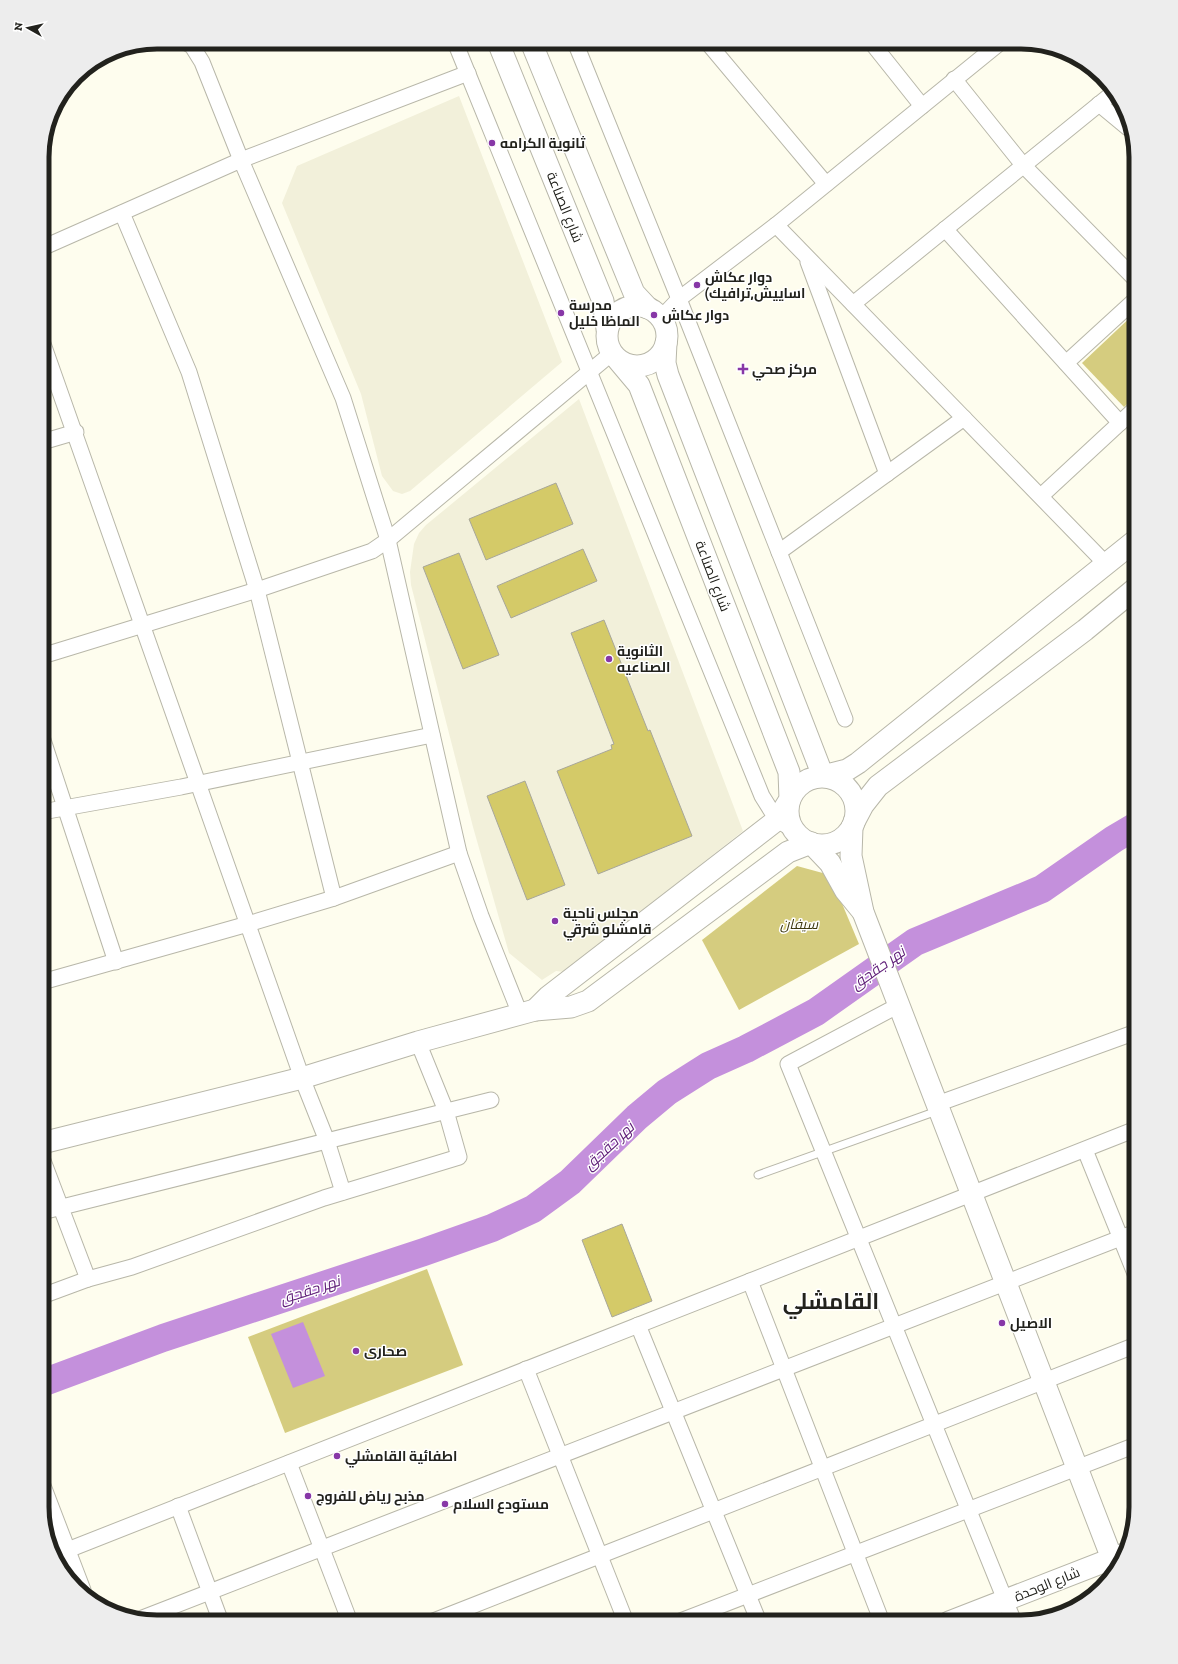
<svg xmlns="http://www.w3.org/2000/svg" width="1178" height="1664" font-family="'Zilla Slab',Cairo,serif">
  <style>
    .built { fill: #f2f0da }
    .green { fill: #d5cc7f }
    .water { fill: #c490dc }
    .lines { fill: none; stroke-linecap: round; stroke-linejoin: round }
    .river { stroke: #c490dc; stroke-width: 28 }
    .building { fill: #d4ca68; stroke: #a7a699 }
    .lane-casing { stroke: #b8b7a9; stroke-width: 9 }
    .street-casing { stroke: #b8b7a9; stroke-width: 17 }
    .secondary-casing { stroke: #b8b7a9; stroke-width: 23 }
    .lane { stroke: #fff; stroke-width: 7 }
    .street { stroke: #fff; stroke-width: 15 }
    .secondary { stroke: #fff; stroke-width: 21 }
    .poi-dot { fill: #8737a7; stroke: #fff; stroke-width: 1.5 }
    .labels { text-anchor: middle; stroke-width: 3; stroke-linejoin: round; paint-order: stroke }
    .poi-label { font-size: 14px; font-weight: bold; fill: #22221d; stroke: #fff; text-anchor: start }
    .street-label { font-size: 14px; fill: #22221d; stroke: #fff }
    .park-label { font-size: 14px; font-style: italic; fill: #3d380e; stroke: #fff }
    .water-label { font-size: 15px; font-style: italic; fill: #602079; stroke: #fff }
    .town-label { font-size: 22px; font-weight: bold; fill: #22221d; stroke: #fff }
    .rim { fill: none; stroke: #22221d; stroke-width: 5 }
  </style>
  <rect width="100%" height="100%" fill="#fefdee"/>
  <!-- built -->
  <g class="built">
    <polygon points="459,96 562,362 410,491 402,494 393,491 382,476 361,394 282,203 297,166"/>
    <polygon points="579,399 743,831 565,972 556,971 542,980 509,953 473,827 411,585 410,572 414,544 419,533 426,525"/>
  </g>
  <!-- green -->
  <g class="green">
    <polygon points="1136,312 1136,396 1124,407 1082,363"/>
    <polygon points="797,866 830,875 859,944 739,1010 702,940"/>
    <polygon points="427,1269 463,1365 285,1433 248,1337"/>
  </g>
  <!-- water -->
  <polygon class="water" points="303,1322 325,1376 293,1388 271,1334"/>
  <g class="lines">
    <!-- river -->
    <polyline class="river" points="42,1383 163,1338 424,1252 492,1228 533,1209 570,1182 637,1117 667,1092 708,1066 746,1049 816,1012 915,942 1042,889 1114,839 1136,826"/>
  </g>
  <!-- building -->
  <g class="building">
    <polygon points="556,483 573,524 486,560 469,519"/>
    <polygon points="583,549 597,581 511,618 497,586"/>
    <polygon points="459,553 499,655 463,669 423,567"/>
    <polygon points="604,620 648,731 650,730 692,836 598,874 557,771 612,749 611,745 614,744 571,633"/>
    <polygon points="525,781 565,885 527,900 487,796"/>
    <polygon points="622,1224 652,1301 612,1317 582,1240"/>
  </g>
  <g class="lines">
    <!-- lane casing -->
    <g class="lane-casing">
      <polyline id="lane" points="758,1175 937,1111"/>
    </g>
    <!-- street casing -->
    <g class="street-casing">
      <g id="street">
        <polyline points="185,42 192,46 202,62 241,160 343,398 388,540 459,853 481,916 520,1014"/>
        <polyline points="455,42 762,796 777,820 794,830"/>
        <polyline points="575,42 679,299 845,719"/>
        <polyline points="707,42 826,184"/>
        <polyline points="871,42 922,106"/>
        <polyline points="954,79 1023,165 1136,280"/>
        <polyline points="1099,104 1128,128"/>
        <polyline points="122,213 189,372 257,590 334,898"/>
        <polyline points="776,225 1107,565"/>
        <polyline points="945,229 1120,423"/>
        <polyline points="42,248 241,160 468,73"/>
        <polyline points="808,262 887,474"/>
        <polyline points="853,304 1114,92"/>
        <polyline points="661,318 679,299 776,225 1001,42"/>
        <polyline points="42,341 302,1078 327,1141 343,1192"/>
        <polyline points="1066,363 1136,299"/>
        <polyline points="42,442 76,432"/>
        <polyline points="1041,496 1136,408"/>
        <polyline points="779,552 964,418"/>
        <polyline points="42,656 257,590 372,551 388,540 612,353"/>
        <polyline points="42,737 116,962"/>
        <polyline points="42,812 181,787 432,735"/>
        <polyline points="42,982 248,924 334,898 459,853"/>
        <polyline points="899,1005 788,1064 1014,1622"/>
        <polyline points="937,1104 1136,1032"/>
        <polyline points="1085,1150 1136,1276"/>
        <polyline points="42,1158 88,1279"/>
        <polyline points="42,1212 491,1100"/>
        <polyline points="750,1281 882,1622"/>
        <polyline points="42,1296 88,1279 132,1267 324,1198 459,1157 446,1111 418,1042"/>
        <polyline points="638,1325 759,1622"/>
        <polyline points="526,1369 626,1622"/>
        <polyline points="289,1463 350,1622"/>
        <polyline points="42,1483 83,1590"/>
        <polyline points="178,1506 221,1622"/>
        <polyline points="55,1555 1136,1129"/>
        <polyline points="140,1619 1136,1232"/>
        <polyline points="431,1622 1136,1345"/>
        <polyline points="678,1622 1136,1445"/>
      </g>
    </g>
    <!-- secondary casing -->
    <g class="secondary-casing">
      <g id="secondary">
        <polyline points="498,42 603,301 607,329"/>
        <polyline points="531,42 634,293 648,308"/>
        <circle cx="637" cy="336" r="30"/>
        <polyline points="666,343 665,363 668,375 823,776 847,770 858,763 1136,540"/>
        <circle cx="822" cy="811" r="34"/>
        <polyline points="854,822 863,805 878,786 1085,630 1136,588"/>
        <polyline points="852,827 851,856 863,912 1116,1569"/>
        <polyline points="535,1010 549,996 777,820 790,799 789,772 639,385 618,360"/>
        <polyline points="42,1143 302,1078 418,1042 535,1010 571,1007 588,1001 788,852 811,843 830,863 845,890 863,912"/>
        <polyline points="949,1622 1124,1554"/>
      </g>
    </g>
    <!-- lane -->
    <use href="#lane" class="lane"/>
    <!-- street -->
    <use href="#street" class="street"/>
    <!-- secondary -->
    <use href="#secondary" class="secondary"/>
  </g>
  <!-- markers -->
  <g class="poi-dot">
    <circle cx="492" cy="143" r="4"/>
    <circle cx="697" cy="285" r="4"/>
    <circle cx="561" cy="313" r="4"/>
    <circle cx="654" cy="315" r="4"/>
    <path d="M741 363h4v4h4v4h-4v4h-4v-4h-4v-4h4z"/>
    <circle cx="609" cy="659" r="4"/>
    <circle cx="555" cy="921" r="4"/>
    <circle cx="1002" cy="1323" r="4"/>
    <circle cx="356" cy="1351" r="4"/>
    <circle cx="337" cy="1456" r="4"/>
    <circle cx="308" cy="1496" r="4"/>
    <circle cx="445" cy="1504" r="4"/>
  </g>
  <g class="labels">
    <!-- poi labels -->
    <g class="poi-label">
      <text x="500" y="148">ثانوية الكرامه</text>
      <text x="705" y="282">دوار عكاش<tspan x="705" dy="16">(اساييش٫ترافيك</tspan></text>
      <text x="569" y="310">مدرسة<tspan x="569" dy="16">الماظا خليل</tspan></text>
      <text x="662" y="320">دوار عكاش</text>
      <text x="752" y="374">مركز صحي</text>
      <text x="617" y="656">الثانوية<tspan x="617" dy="16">الصناعيه</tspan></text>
      <text x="563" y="918">مجلس ناحية<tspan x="563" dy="16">قامشلو شرقي</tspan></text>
      <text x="1010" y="1328">الاصيل</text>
      <text x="364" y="1356">صحارى</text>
      <text x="345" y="1461">اطفائية القامشلي</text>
      <text x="316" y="1501">مذبح رياض للفروج</text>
      <text x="453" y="1509">مستودع السلام</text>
    </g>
    <!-- street labels -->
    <g class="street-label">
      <text transform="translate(565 207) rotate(68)" y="5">شارع الصناعة</text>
      <text transform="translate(713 576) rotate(69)" y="5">شارع الصناعة</text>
      <text transform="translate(1047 1584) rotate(-22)" y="5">شارع الوحدة</text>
    </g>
    <!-- park labels -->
    <g class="park-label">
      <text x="799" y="929">سيفان</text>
    </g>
    <!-- water labels -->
    <g class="water-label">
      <text transform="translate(878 968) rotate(-35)" y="5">نهر جقجق</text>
      <text transform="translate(609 1146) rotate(-43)" y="5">نهر جقجق</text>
      <text transform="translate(310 1290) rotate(-18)" y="5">نهر جقجق</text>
    </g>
    <!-- town labels -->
    <g class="town-label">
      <text x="831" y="1309">القامشلي</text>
    </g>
  </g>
  <!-- crop -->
  <path d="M0 0H1178V1664H0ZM157 49H1021A108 108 0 0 1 1129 157V1507A108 108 0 0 1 1021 1615H157A108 108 0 0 1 49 1507V157A108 108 0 0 1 157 49Z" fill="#ededed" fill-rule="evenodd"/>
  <path class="rim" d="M157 49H1021A108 108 0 0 1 1129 157V1507A108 108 0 0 1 1021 1615H157A108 108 0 0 1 49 1507V157A108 108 0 0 1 157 49Z"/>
  <!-- north arrow -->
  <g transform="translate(28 28) rotate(278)" stroke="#ffffff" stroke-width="3" paint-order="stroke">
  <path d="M0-3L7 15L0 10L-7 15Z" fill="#22221d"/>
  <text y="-6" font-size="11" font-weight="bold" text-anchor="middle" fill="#22221d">N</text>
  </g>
</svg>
